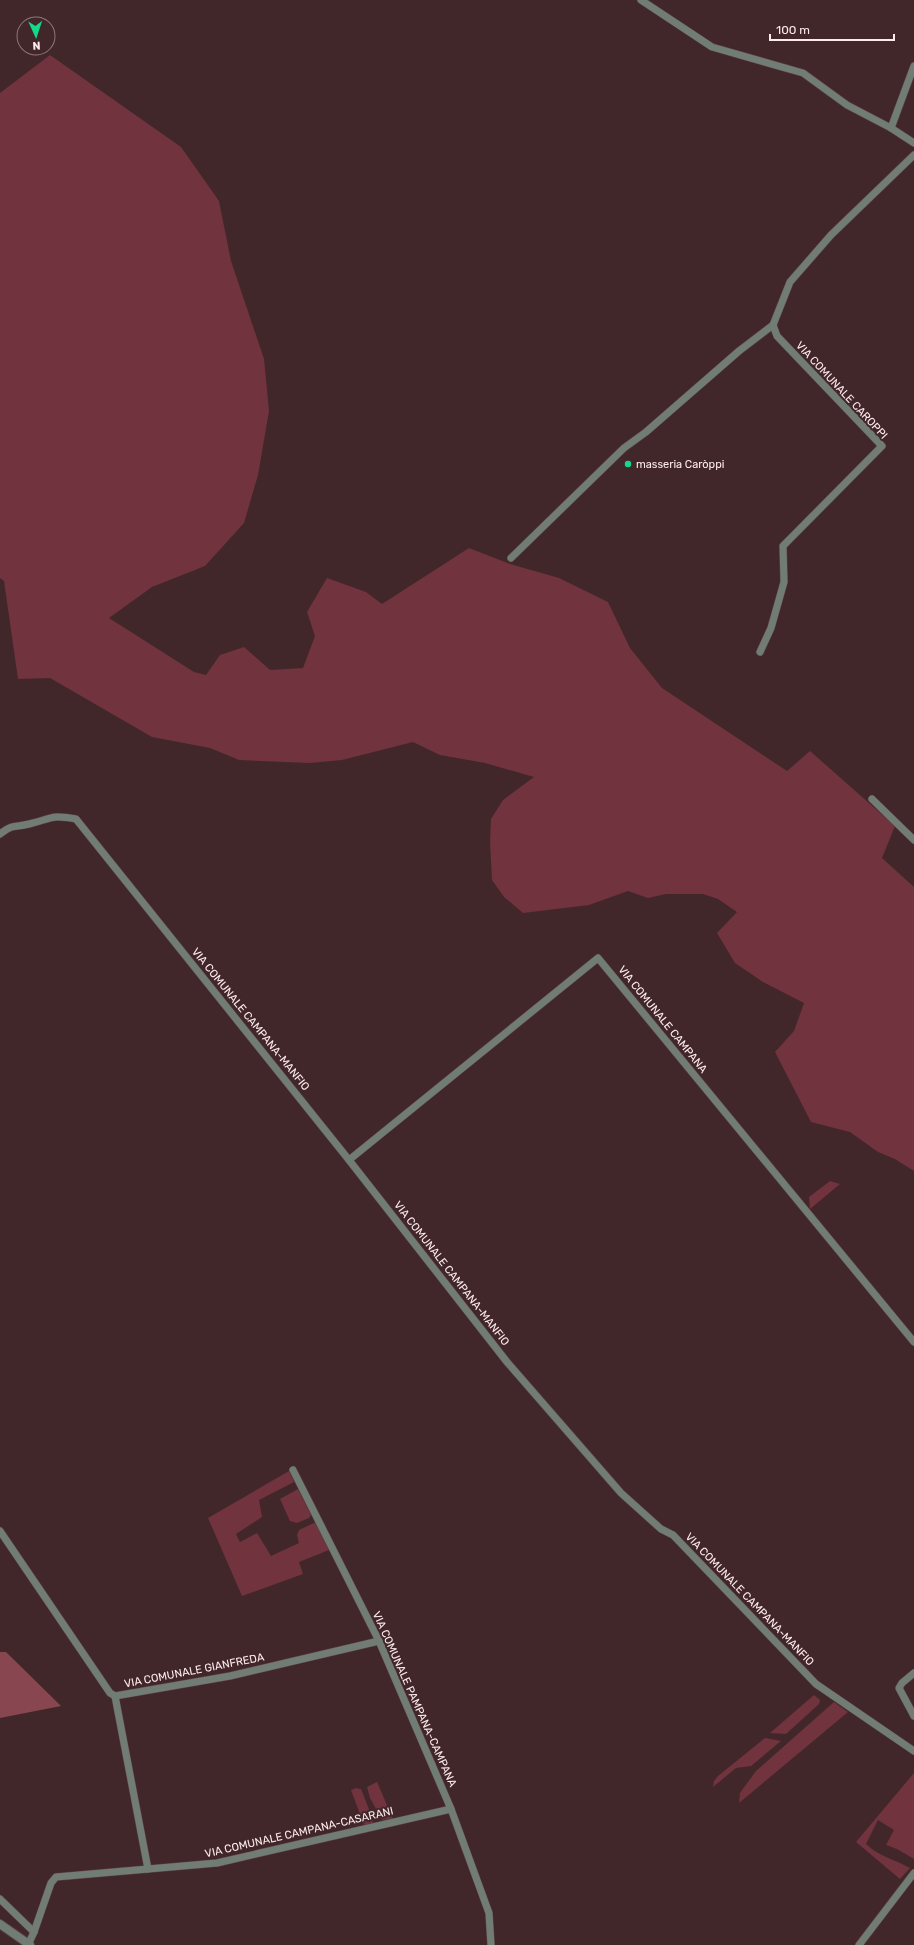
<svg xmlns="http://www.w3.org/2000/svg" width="914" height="1945" font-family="Rubik,sans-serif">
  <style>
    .green { fill: #71333d }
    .forest { fill: #884750 }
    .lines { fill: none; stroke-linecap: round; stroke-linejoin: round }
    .minor-casing { stroke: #5c4345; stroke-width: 8 }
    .tertiary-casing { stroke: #5c4345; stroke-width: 10 }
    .minor { stroke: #707c74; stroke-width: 7 }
    .tertiary { stroke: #707c74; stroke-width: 8 }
    .poi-dot { fill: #14d989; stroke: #42272a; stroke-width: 1.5 }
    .labels { text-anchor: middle; stroke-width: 4; stroke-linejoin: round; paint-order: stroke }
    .street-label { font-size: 11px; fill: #feeced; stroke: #42272a }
    .poi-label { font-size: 11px; fill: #feeced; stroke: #42272a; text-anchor: start }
  </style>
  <rect width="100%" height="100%" fill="#42272a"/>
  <!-- green -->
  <g class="green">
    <polygon points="50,55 181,147 219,201 231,261 264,359 269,411 258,475 244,523 205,566 152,587 109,618 194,672 206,675 220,655 244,647 270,670 303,668 315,636 307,612 327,578 366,592 382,604 469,548 510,564 559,578 608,602 630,648 662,688 787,771 810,751 895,826 882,858 914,887 914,1171 895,1159 878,1152 850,1132 811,1122 775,1052 794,1031 804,1003 763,982 735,963 717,933 737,912 718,899 703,894 666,894 648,898 628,891 589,905 523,913 504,897 492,880 490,842 491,819 503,800 534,777 485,763 440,755 413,742 342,760 310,763 239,760 210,748 152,737 50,678 18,679 4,581 0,578 0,93"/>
    <polygon points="830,1181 840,1184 810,1209 809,1197"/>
    <polygon points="289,1471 294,1482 259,1500 262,1517 236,1534 240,1542 257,1533 271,1556 299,1543 297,1535 299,1530 316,1522 329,1550 299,1562 303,1574 242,1596 208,1518"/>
    <polygon points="298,1489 311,1515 309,1518 297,1523 290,1521 280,1499"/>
    <polygon points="814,1695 820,1700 819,1704 786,1734 770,1733"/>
    <polygon points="834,1702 848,1712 739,1803 740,1793 756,1771"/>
    <polygon points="765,1738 781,1741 751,1766 736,1768 713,1787 714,1781 718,1776"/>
    <path d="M914,1773V1859L897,1849L886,1845L894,1830L878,1820L866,1844C880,1857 894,1859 910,1868L900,1879L856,1842Z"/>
    <polygon points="377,1782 393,1819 382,1820 370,1798 367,1787"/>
    <polygon points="356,1788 361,1789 372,1817 373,1823 364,1825 351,1790"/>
  </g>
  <!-- forest -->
  <polygon class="forest" points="0,1652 6,1652 61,1706 0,1718"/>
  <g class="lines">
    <!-- minor casing -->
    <g class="minor-casing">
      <g id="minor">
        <polyline points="641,0 712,47 803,73 847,105 891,128 914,143"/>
        <polyline points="891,128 914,66"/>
        <polyline points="511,558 624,448 646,432 739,351 773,325"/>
        <polyline points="760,652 771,628 784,582 783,546 882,446 777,336 773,325 790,282 831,235 914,155"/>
        <polyline points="872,799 914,840"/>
        <path d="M0,834C14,823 14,828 29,824C51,819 51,814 76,819L349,1160L507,1362L621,1493L661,1529L673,1535L816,1684L914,1751"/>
        <polyline points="349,1160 598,958 914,1342"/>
        <polyline points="293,1470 379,1641 451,1809 489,1913 491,1945"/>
        <polyline points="0,1531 110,1693 115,1696 230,1676 379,1641"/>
        <polyline points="914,1673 902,1683 899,1688 914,1716"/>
        <polyline points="115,1696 148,1869"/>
        <polyline points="0,1899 34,1932"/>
        <polyline points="28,1945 34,1932 51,1883 56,1877 217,1863 451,1809"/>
        <polyline points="859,1945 914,1873"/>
      </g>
    </g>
    <!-- tertiary casing -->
    <g class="tertiary-casing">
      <polyline id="tertiary" points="0,1924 30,1945"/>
    </g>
    <!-- minor -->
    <use href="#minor" class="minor"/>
    <!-- tertiary -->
    <use href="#tertiary" class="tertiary"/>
  </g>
  <!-- markers -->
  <circle class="poi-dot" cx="628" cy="464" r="4"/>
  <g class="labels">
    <!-- street labels -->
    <g class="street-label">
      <text transform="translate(842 390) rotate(47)" y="4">VIA COMUNALE CAROPPI</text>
      <text transform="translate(251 1019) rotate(51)" y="4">VIA COMUNALE CAMPANA-MANFIO</text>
      <text transform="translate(663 1019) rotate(51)" y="4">VIA COMUNALE CAMPANA</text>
      <text transform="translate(452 1273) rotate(52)" y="4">VIA COMUNALE CAMPANA-MANFIO</text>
      <text transform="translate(750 1599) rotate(46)" y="4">VIA COMUNALE CAMPANA-MANFIO</text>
      <text transform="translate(194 1670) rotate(-11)" y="4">VIA COMUNALE GIANFREDA</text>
      <text transform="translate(415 1699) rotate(66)" y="4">VIA COMUNALE PAMPANA-CAMPANA</text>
      <text transform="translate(299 1832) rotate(-13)" y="4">VIA COMUNALE CAMPANA-CASARANI</text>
    </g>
    <!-- poi labels -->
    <g class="poi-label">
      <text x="636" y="468">masseria Caròppi</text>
    </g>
  </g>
  <!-- north arrow -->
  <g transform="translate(36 36) rotate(177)"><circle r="19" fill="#42272a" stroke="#8d7678"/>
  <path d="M0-3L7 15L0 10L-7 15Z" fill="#14d989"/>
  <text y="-6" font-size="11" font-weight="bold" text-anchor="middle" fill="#feeced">N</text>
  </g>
  <!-- scale -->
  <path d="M770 34v6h124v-6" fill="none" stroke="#feeced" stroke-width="2"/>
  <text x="776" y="34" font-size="12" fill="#feeced" stroke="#42272a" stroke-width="3" paint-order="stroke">100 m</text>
</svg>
